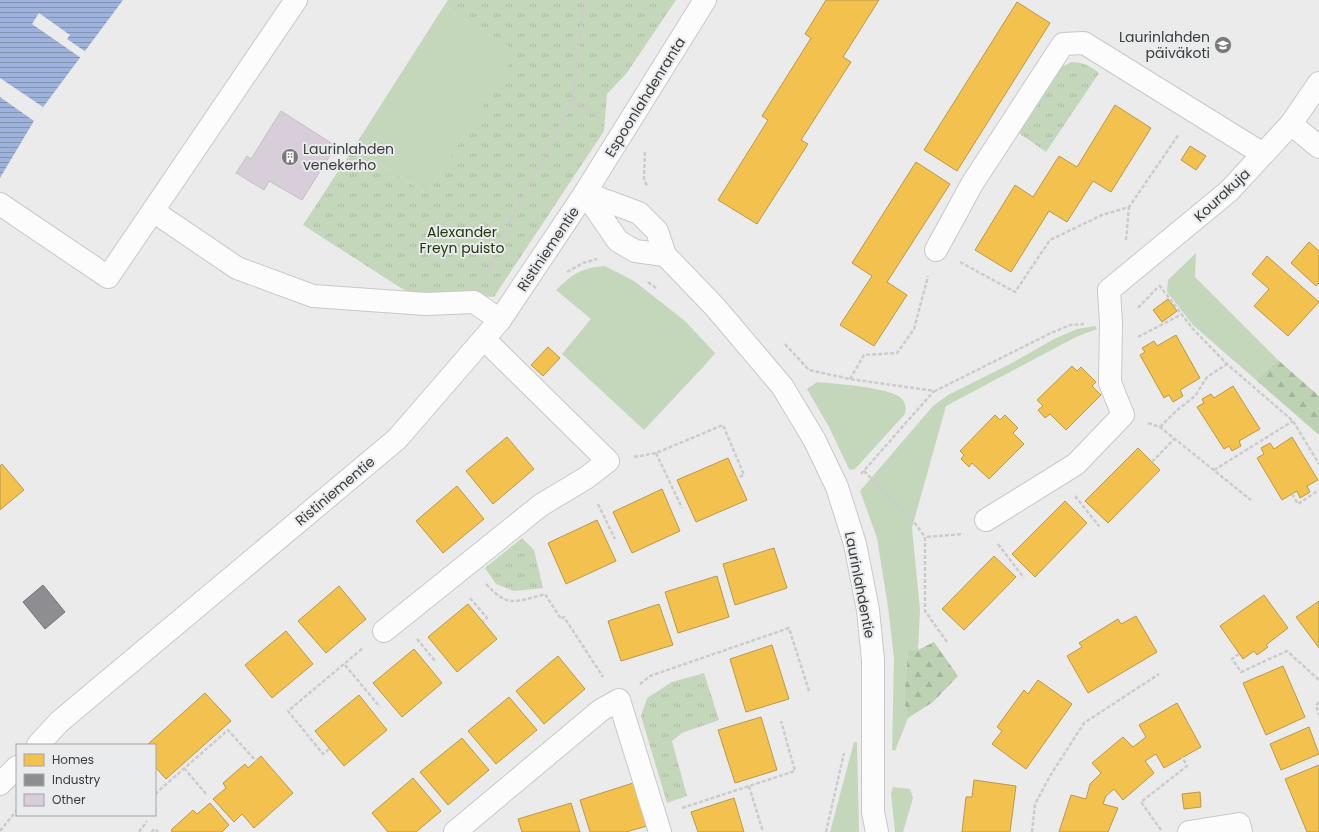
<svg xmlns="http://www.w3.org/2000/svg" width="1319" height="832" font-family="Poppins,sans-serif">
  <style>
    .grass { fill: #c5d7bb }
    .forest { fill: url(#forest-firs) }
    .park { fill: url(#park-tufts) }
    .water { fill: url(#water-rules) }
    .pier { fill: #ebebec }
    .homes { fill: #f2c14e; stroke: #bb9949 }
    .industry { fill: #8d8d92; stroke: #747578 }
    .building { fill: #d8ced9; stroke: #c2c2c2 }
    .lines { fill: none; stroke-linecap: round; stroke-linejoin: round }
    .minor-casing { stroke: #c8c8c9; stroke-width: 24 }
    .path { stroke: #ccc; stroke-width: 2.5; stroke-dasharray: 4 2; stroke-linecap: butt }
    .minor { stroke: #fcfcfc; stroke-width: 22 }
    .labels { text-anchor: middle; stroke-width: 4; stroke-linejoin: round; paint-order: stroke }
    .poi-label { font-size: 14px; fill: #3b3c3c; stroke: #eaebed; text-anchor: end }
    .street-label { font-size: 14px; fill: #3b3c3c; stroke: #eaebed }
    .park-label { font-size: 14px; fill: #20380e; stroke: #eaebed }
  </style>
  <defs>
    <pattern id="forest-firs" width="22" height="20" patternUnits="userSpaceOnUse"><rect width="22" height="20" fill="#bdd2b2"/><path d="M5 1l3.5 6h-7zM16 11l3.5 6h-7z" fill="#a3b59a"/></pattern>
    <pattern id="park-tufts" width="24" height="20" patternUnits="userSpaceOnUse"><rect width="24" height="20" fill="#c5d7bb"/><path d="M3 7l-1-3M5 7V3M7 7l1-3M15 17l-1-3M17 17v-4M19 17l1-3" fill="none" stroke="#aab9a2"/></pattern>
    <pattern id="water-rules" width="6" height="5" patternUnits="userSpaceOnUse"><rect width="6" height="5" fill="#9eb3dc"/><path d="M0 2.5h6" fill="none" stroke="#8293b4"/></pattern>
  </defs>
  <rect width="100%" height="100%" fill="#ebebec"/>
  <!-- grass -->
  <g class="grass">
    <polygon points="444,6 518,52 427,194 354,147"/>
    <polygon points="1196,253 1195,277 1278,360 1256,380 1193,325 1167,292 1168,280"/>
    <path d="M605,266L634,281L685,321L715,353L705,365L644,430L562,354L591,319L556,290C574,273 581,268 605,266Z"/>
    <polygon points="1095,326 1097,329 1076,337 946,406 912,528 920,610 918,650 908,650 904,701 908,718 895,751 892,750 894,658 888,607 877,538 860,491 933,406 948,395 1012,363 1054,339 1077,329"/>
    <path d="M817,382C835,384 891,387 902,399C906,404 906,408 905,414L855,469L850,470L848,467L829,427L807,389Z"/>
    <polygon points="854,742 857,742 859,832 830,832"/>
    <polygon points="893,787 910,789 913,798 903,832 895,832 891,794"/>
  </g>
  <!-- forest -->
  <g class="forest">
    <polygon points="1278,360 1319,396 1319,435 1256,380"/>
    <polygon points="934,642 958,676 933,702 908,718 904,701 908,650 918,650"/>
  </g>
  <!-- park -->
  <g class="park">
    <polygon points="448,0 676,0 626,74 607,94 604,131 494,297 478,296 426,304 303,225 354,147 427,194 517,52 444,6"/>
    <path d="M1071,62C1083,62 1090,66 1099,73L1046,152L1016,131L1058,69Z"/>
    <polygon points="522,538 534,550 543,588 514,591 496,584 485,568"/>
    <polygon points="704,673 719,720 682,733 672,741 687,796 667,803 641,716 647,698 672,682"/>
  </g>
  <!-- water -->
  <polygon class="water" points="0,0 123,0 38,114 0,178"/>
  <!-- pier -->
  <g class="pier">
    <polygon points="39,13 70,35 67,39 86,52 81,58 32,24"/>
    <polygon points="0,78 43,107 34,121 0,97"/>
  </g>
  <!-- homes -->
  <g class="homes">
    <polygon points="826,0 879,0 843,57 851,62 801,140 808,144 757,224 718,200 768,120 762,116 811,38 805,34"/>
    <polygon points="1017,2 1050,23 957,171 924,150"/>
    <polygon points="1115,105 1151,128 1111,192 1093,181 1067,222 1049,211 1011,272 975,250 1015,185 1033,197 1059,156 1077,167"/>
    <polygon points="1190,146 1206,156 1196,170 1181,160"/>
    <polygon points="916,162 950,184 887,282 907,295 874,346 840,325 872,276 852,263"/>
    <polygon points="1309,242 1319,251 1319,283 1316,286 1291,263"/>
    <polygon points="1267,256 1319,302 1288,336 1254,306 1269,289 1252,274"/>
    <polygon points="1168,299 1177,311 1162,322 1153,310"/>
    <polygon points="1176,335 1200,378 1180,390 1183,396 1173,402 1169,395 1164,398 1140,355 1145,352 1142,348 1154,341 1157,346"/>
    <polygon points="548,347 560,358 543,376 531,365"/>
    <polygon points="1072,366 1077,371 1081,367 1096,382 1092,386 1101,395 1066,430 1050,414 1045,418 1038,410 1043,406 1037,400"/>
    <polygon points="1233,386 1260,429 1239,441 1241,446 1232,451 1229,446 1224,449 1197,407 1204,403 1202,399 1211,394 1214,398"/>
    <polygon points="995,415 1000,420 1005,415 1018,428 1013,433 1024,444 989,479 972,463 969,467 961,459 964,455 960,451"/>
    <polygon points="507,437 534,469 493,504 466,471"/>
    <polygon points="1292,437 1318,480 1307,486 1310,492 1300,498 1297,491 1282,500 1257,458 1264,454 1261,448 1270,443 1274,449"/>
    <polygon points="1138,448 1160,470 1108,523 1085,501"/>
    <polygon points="728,458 747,500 696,522 677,480"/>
    <polygon points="2,464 24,490 0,510 0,466"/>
    <polygon points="457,486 484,519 443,553 416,521"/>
    <polygon points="662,489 680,531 632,553 613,512"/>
    <polygon points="1065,501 1087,523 1035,577 1012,554"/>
    <polygon points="597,520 616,561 566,584 548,543"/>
    <polygon points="774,548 787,588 735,605 723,564"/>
    <polygon points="994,556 1016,577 964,630 942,609"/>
    <polygon points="717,576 729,617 678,633 665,592"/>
    <polygon points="339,586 366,619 326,653 298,621"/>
    <polygon points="1264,595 1288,628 1266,645 1268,647 1257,655 1254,651 1243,659 1220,626"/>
    <polygon points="1319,601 1319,648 1296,617"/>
    <polygon points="468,604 497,639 457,672 428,637"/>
    <polygon points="659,604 673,645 621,661 608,621"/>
    <polygon points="1136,616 1157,652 1088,693 1067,656 1082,647 1079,643 1118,619 1121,624"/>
    <polygon points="286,631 313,664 272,698 245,665"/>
    <polygon points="772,645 789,699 746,712 730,659"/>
    <polygon points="414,649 442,683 402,717 373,683"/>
    <polygon points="558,656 585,689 544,724 516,691"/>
    <polygon points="1283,666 1305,717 1266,735 1243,683"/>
    <polygon points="1038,680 1072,704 1026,769 992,744 1002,731 997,727 1024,690 1028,694"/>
    <polygon points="205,693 231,721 166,779 155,767 155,745 147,745"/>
    <polygon points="359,695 387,730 344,766 315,731"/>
    <polygon points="509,697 537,730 496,764 468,731"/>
    <polygon points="1177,703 1201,747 1164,768 1156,754 1145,761 1154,773 1123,800 1114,789 1106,796 1103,804 1118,808 1108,832 1059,832 1071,795 1086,799 1090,784 1101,773 1092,763 1123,737 1133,747 1146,737 1139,725"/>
    <polygon points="761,717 777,770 735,783 718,730"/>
    <polygon points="1309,727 1319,754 1281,770 1270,744"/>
    <polygon points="462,738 489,770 448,805 420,772"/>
    <polygon points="261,756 293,793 254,828 242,814 234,822 213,799 226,788 223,783 245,764 248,768"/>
    <polygon points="1319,765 1319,832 1307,832 1285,779"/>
    <polygon points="413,778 441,811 416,832 388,832 372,813"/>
    <polygon points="974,780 1016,786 1010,832 962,832 966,797 972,797"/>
    <polygon points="633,783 647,826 626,832 590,832 580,800"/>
    <polygon points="1200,792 1201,807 1184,809 1182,794"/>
    <polygon points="734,798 744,832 698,832 691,812"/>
    <polygon points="210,803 229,825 222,832 172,832 171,830 193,810 197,814"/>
    <polygon points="571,803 580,832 522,832 518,819"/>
  </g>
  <!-- industry -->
  <polygon class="industry" points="43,585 65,612 45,629 23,602"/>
  <!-- building -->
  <polygon class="building" points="281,111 336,146 302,200 269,181 264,190 236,173 247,156 251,159"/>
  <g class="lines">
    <!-- minor casing -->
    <g class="minor-casing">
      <g id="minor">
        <polyline points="1291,124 1319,147"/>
        <polyline points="585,193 639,213 657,231 665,255 715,307 782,386 814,439 837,487 855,544 868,610 873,660 873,812 877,832"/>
        <polyline points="585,193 618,241 635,251 665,255"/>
        <polyline points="0,204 108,277 296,0"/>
        <polyline points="153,211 237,268 313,296 426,304 474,302 500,320"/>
        <polyline points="936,250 972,184 1063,44 1084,43 1263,154"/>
        <polyline points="986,520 1076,464 1123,415 1110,383 1111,323 1109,290 1229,191 1291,124 1319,83"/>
        <polyline points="384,631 541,505 586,478 608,461 484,339"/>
        <polyline points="38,745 59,722 397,439 500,320 585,193 705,0"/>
        <polyline points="0,784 17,767"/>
        <polyline points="455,832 601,710 619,700 660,832"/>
        <polyline points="1189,832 1239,824 1241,832"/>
      </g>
    </g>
    <!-- path -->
    <g class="path">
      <polyline points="573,100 600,118"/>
      <polyline points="645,152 644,179 647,186"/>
      <polyline points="1126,240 1129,207"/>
      <polyline points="491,262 500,270"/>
      <polyline points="960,262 1015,292 1050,240 1102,215 1129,207 1179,134"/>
      <polyline points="567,272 583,263 597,259"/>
      <polyline points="485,278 511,219 573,100 584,0"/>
      <polyline points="648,282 656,288"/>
      <polyline points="1159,285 1193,329 1227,364 1293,421 1319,464"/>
      <polyline points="1138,308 1157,288"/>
      <polyline points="1138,337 1182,314"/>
      <polyline points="785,344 809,370 850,379 935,391 1049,334 1070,325 1084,324"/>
      <polyline points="850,379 864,355 897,353 914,329 928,276"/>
      <polyline points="1148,423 1160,427 1251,500"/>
      <polyline points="1160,427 1176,411 1195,396 1207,377 1227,364"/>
      <polyline points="656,453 682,508"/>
      <polyline points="634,457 656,453 723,425 744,475 737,478"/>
      <polyline points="1152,462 1174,439"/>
      <polyline points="1214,470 1293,421"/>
      <polyline points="864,471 914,522 925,537"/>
      <polyline points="861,474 934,391"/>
      <polyline points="1292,494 1298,504 1319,490"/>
      <polyline points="1075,496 1099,526"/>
      <polyline points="598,504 615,539"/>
      <polyline points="998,544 1024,578"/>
      <path d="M486,584C508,608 516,602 545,594L561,619L564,617L603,677"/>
      <polyline points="470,598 487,618 483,621"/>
      <polyline points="417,639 435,661"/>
      <polyline points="947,642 925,611 925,537 963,534"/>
      <polyline points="1239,654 1232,659 1241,672 1287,651 1319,680"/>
      <polyline points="345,665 380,707"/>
      <polyline points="640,684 650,676 789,628 809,691"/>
      <polyline points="1319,702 1316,706 1319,715"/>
      <polyline points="329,749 323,754 288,711 363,648"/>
      <polyline points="184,768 207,795"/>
      <polyline points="749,786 763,832"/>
      <polyline points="155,794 228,730 256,761"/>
      <polyline points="682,808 795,771 781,721"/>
      <polyline points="1161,830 1141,802 1187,766 1182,757"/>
      <polyline points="0,831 17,810"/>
      <polyline points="139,832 147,821"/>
      <polyline points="151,832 155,829 158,832"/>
      <polyline points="826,832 844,753"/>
      <polyline points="1032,832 1035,804 1050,776 1084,723 1159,674"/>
    </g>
    <!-- minor -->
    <use href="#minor" class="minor"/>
  </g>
  <!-- icons -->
  <defs>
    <g id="school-disc" transform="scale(0.9)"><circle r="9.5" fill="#79797a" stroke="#eaebed"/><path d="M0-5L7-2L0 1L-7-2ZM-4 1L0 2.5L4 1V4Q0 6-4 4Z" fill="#fff"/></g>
    <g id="building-disc" transform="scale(0.9)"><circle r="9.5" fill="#79797a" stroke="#eaebed"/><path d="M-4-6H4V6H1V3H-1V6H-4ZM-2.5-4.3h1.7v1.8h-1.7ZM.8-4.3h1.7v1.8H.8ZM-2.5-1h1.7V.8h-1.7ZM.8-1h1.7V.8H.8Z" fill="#fff"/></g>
  </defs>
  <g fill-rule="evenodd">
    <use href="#school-disc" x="1223" y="45"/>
    <use href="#building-disc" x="290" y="157"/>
  </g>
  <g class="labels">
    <!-- poi labels -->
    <g class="poi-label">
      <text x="1210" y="42">Laurinlahden<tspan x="1210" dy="16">päiväkoti</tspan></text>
      <text x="303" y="154" text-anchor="start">Laurinlahden<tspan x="303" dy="16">venekerho</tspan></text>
    </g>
    <!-- street labels -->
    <g class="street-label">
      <text transform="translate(645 97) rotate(-58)" y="5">Espoonlahdenranta</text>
      <text transform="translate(1222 195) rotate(-43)" y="5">Kourakuja</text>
      <text transform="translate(548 249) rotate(-56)" y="5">Ristiniementie</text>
      <text transform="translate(335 491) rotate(-40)" y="5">Ristiniementie</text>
      <text transform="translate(860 585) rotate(79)" y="5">Laurinlahdentie</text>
    </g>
    <!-- park labels -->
    <g class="park-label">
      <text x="462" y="237">Alexander<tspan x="462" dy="16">Freyn puisto</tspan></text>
    </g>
  </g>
  <!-- legend -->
  <rect x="16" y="744" width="140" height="72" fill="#eaebed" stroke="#a4a5a6"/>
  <rect x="24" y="754" width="20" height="12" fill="#f2c14e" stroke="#a4a5a6"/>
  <text x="52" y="764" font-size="12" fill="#3b3c3c">Homes</text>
  <rect x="24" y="774" width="20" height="12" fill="#8d8d92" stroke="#a4a5a6"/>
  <text x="52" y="784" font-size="12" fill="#3b3c3c">Industry</text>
  <rect x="24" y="794" width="20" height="12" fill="#d8ced9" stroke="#a4a5a6"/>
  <text x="52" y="804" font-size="12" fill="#3b3c3c">Other</text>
</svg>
